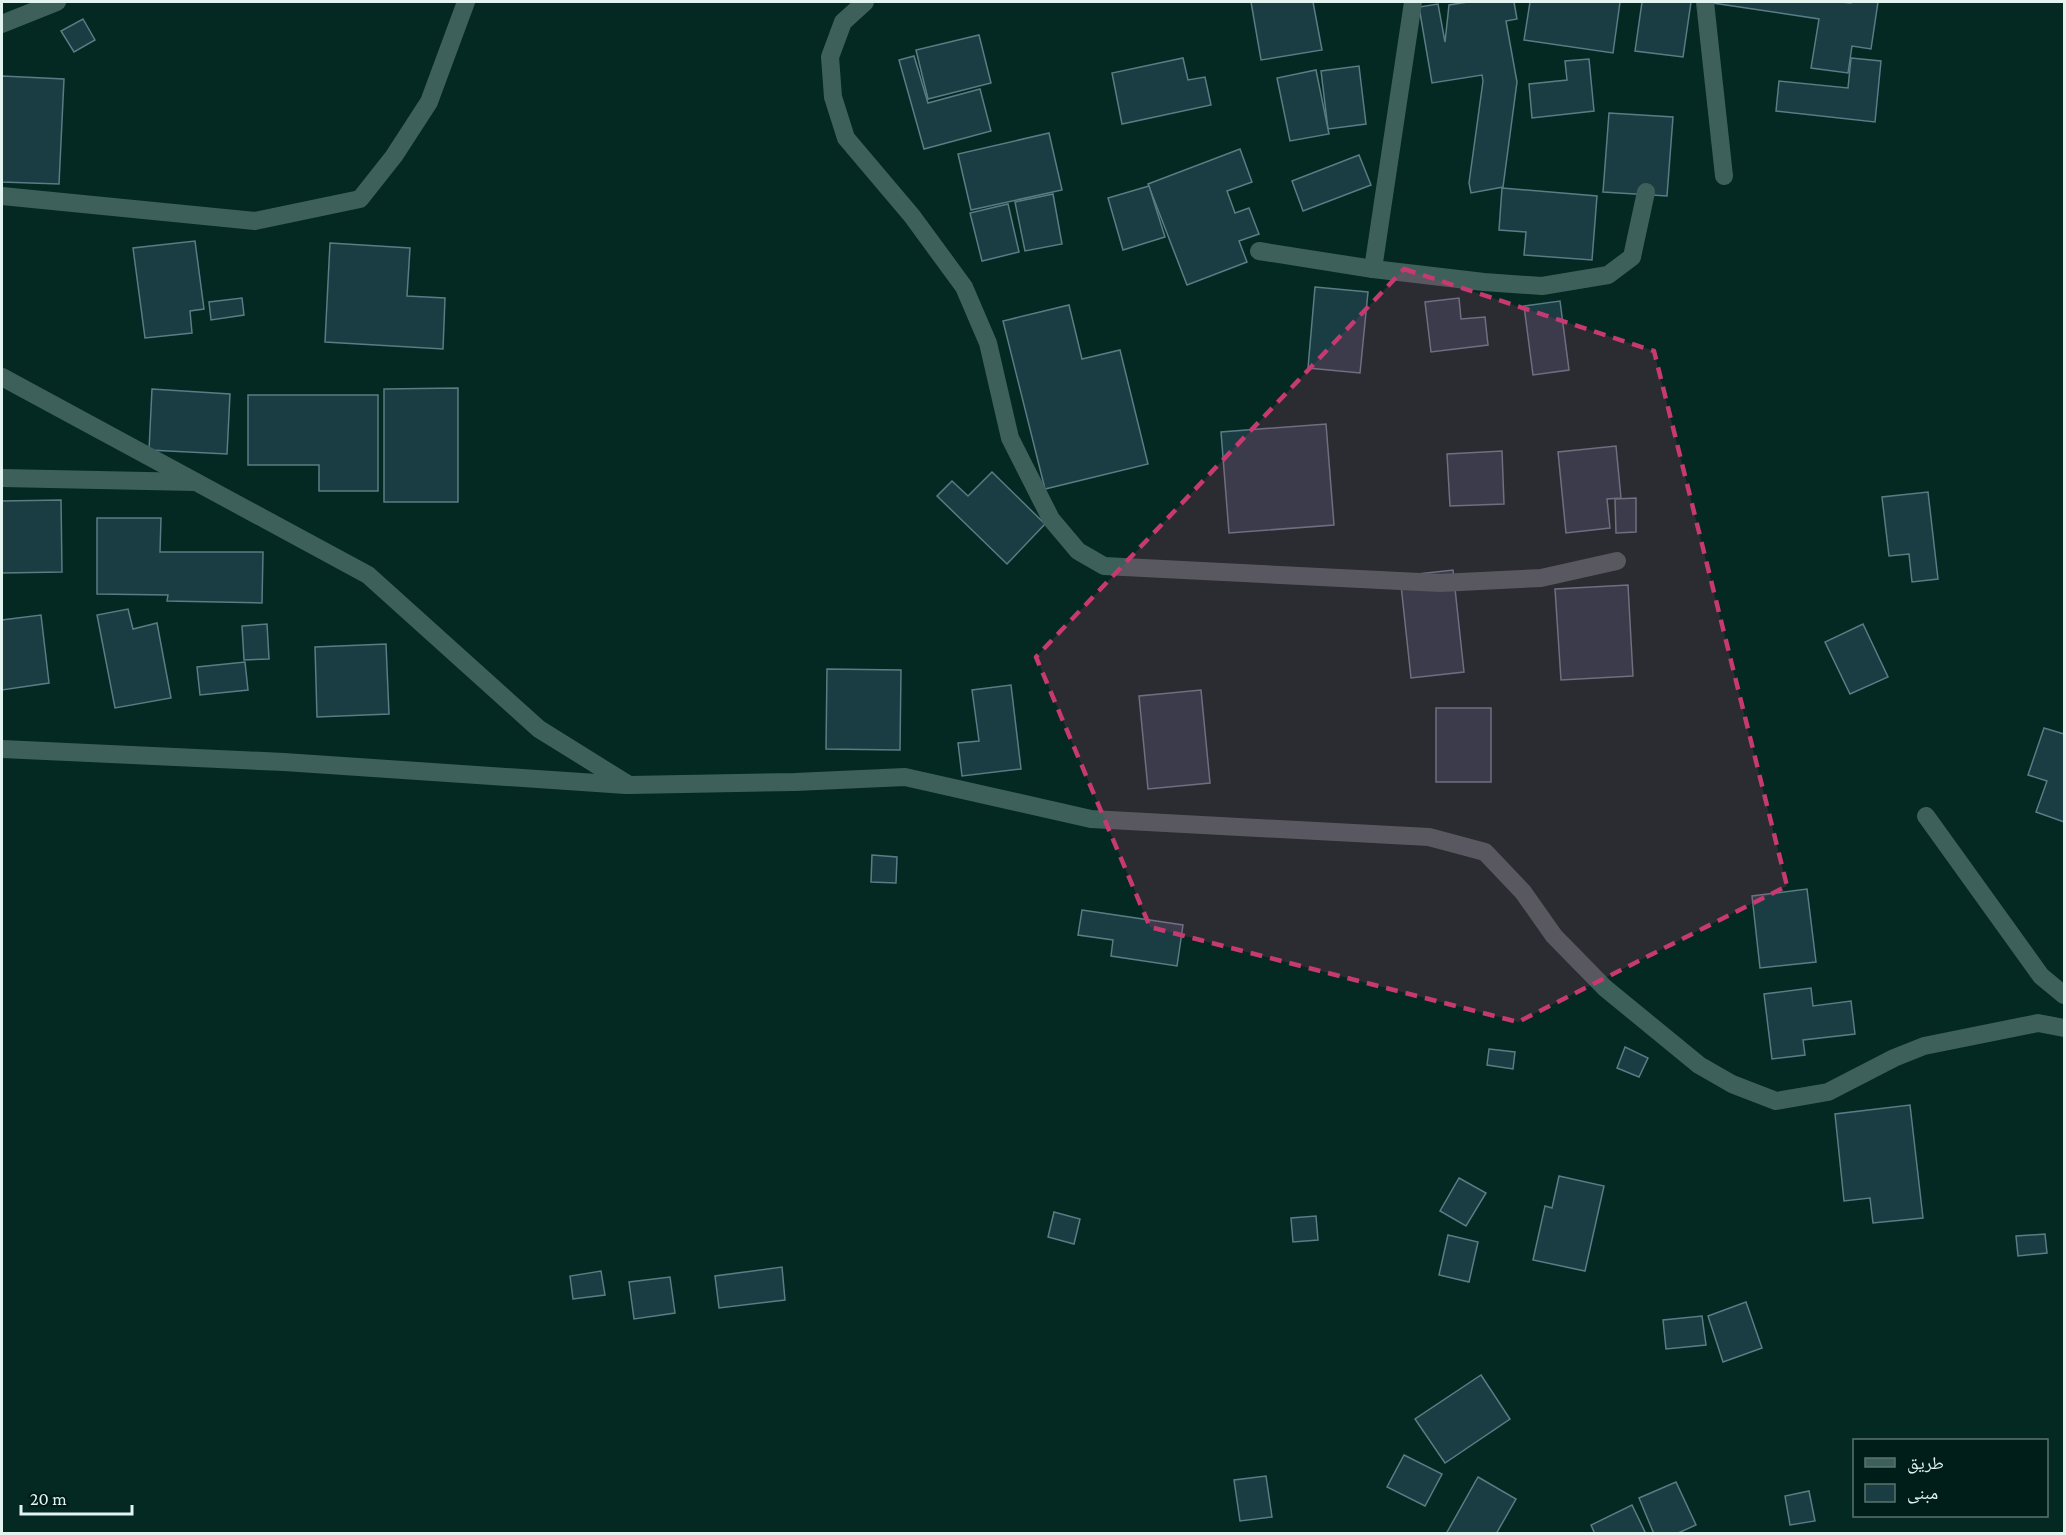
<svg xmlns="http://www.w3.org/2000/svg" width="2066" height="1535" font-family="'Crimson Pro','Noto Naskh Arabic',serif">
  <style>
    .building { fill: #1a3c43; stroke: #5a7c84; stroke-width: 1.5 }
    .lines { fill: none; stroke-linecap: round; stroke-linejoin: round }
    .minor { stroke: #3e605a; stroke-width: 18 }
    .marked { fill: #c73971; fill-opacity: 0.2; stroke: #c73971; stroke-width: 4.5; stroke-dasharray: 12 8; stroke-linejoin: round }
  </style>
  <rect width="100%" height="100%" fill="#042822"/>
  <!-- building -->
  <g class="building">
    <polygon points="1251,2 1313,2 1322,50 1261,60"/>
    <polygon points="1468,2 1514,2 1517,19 1506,21 1517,82 1503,187 1471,193 1469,183 1483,81 1482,75 1432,83 1419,7 1438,4 1445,42 1449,5"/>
    <polygon points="1530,2 1620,2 1613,53 1524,40"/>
    <polygon points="1642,2 1691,2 1683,57 1635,51"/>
    <polygon points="1713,2 1840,2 1851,3 1852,2 1878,2 1871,49 1852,46 1848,73 1811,68 1819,19 1713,3"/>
    <polygon points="83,19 95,40 74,52 61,31"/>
    <polygon points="979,35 991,83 928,99 916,50"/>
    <polygon points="914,56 928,103 980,89 991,131 924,149 899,60"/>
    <polygon points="1183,58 1188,80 1205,77 1211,105 1122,124 1112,73"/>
    <polygon points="1851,58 1881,61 1875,122 1776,111 1779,81 1848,88"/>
    <polygon points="1589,59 1594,111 1532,118 1529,84 1567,80 1565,61"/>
    <polygon points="1359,66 1366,124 1328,129 1321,71"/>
    <polygon points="1316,70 1329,134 1290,141 1277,78"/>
    <polygon points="2,76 64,79 59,184 2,182"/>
    <polygon points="1609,113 1673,117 1667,196 1603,192"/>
    <polygon points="1049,133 1062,190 971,210 958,154"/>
    <polygon points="1240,149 1252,182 1227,191 1235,213 1249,208 1259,234 1239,241 1247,262 1187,285 1148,184"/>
    <polygon points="1359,155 1371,185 1303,211 1292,181"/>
    <polygon points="1149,186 1165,237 1123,250 1108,198"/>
    <polygon points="1502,188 1597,196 1592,260 1524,255 1526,232 1499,230"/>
    <polygon points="1053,194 1062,244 1025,251 1015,202"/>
    <polygon points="1008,204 1019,252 982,261 970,213"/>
    <polygon points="195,241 204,309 190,311 192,333 145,338 133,248"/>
    <polygon points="330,243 410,248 407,296 445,298 443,349 325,342"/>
    <polygon points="1315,287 1368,292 1360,373 1308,368"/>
    <polygon points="242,298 244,315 211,320 209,302"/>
    <polygon points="1459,298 1461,319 1485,317 1488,345 1431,352 1425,302"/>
    <polygon points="1560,301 1569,370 1533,375 1524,306"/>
    <polygon points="1069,305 1082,359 1120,350 1148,464 1045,489 1003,321"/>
    <polygon points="458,388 458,502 384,502 384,389"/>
    <polygon points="152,389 230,394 227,454 149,450"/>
    <polygon points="248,395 378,395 378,491 319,491 319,465 248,465"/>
    <polygon points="1326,424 1334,525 1229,533 1221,432"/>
    <polygon points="1616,446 1621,498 1607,499 1610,528 1566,533 1558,452"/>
    <polygon points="1502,451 1504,504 1450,506 1447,454"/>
    <polygon points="992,472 1045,524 1007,564 937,496 952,481 968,496"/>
    <polygon points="1928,492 1938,579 1912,582 1909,554 1889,556 1882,497"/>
    <polygon points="1636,498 1636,532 1616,533 1615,499"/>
    <polygon points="61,500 62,572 2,573 2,501"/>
    <polygon points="97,518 161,518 160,552 263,552 262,603 167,601 168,595 97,594"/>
    <polygon points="1453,570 1464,672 1411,678 1400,576"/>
    <polygon points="1628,585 1633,676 1561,680 1555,589"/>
    <polygon points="128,609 133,629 157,623 171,698 115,708 97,615"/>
    <polygon points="41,615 49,683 2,690 2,620"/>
    <polygon points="267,624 269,659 244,660 242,626"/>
    <polygon points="1863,624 1888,677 1850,694 1825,642"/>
    <polygon points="386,644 389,714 317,717 315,647"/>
    <polygon points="245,662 248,690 200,695 197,667"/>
    <polygon points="827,669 901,670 900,750 826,749"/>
    <polygon points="1011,685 1021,769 962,776 958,743 979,741 972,690"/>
    <polygon points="1201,690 1210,783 1148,789 1139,696"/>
    <rect x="1436" y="708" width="55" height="74"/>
    <polygon points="2044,728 2064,734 2064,732 2064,822 2036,812 2047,781 2028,775"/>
    <polygon points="872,855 897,857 896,883 871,882"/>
    <polygon points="1807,889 1816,962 1760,968 1752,896"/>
    <polygon points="1082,910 1183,925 1177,966 1111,956 1113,940 1078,935"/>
    <polygon points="1811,988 1813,1006 1851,1001 1855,1034 1803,1040 1805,1055 1772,1059 1764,994"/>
    <polygon points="1625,1047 1648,1058 1639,1077 1617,1068"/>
    <polygon points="1489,1049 1515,1052 1513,1069 1487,1065"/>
    <polygon points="1910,1105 1923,1218 1873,1223 1870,1198 1844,1201 1835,1114"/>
    <polygon points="1559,1176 1604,1186 1585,1271 1533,1260 1545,1206 1552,1208"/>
    <polygon points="1459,1178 1486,1193 1466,1226 1440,1211"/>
    <polygon points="1054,1212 1080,1219 1074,1244 1048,1237"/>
    <polygon points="1316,1216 1318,1240 1293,1242 1291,1218"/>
    <polygon points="2045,1234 2047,1253 2018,1256 2016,1236"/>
    <polygon points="1448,1235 1478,1242 1469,1282 1439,1275"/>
    <polygon points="782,1267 785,1300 719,1308 715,1276"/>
    <polygon points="601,1271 605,1295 573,1299 570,1276"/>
    <polygon points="670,1277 675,1313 634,1319 629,1282"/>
    <polygon points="1746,1302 1762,1348 1723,1362 1708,1316"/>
    <polygon points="1702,1316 1706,1345 1666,1349 1663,1320"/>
    <polygon points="1481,1375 1510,1419 1445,1463 1415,1419"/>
    <polygon points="1404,1455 1442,1474 1425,1506 1387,1487"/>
    <polygon points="1266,1476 1272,1517 1240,1521 1234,1480"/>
    <polygon points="1478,1477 1516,1499 1496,1534 1446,1534"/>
    <polygon points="1676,1482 1696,1525 1676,1534 1654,1534 1639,1498"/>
    <polygon points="1809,1491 1815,1521 1790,1525 1785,1496"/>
    <polygon points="1632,1505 1646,1534 1595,1534 1591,1525"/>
  </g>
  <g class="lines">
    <!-- minor -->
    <g class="minor">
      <polyline points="865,2 843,22 830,57 833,97 846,138 912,216 964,287 988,343 1010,438 1051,519 1078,551 1104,566 1440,583 1541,578 1617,561"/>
      <polyline points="1705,2 1724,176"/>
      <polyline points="2,24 57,2"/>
      <polyline points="2,196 255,221 360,199 394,156 429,102 466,2"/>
      <polyline points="1259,251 1373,269 1484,282 1542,286 1608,275 1632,257 1646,192"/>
      <polyline points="1373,269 1413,2"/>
      <polyline points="2,377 368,575 539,729 629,785 795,782 905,777 1091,819 1429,837 1485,852 1523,892 1554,936 1605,988 1699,1065 1732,1084 1776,1101 1828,1092 1894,1058 1924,1046 2038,1023 2064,1028"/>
      <polyline points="2,478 195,482"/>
      <polyline points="2,749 284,762 626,785"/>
      <polyline points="1926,816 2041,976 2064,995"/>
    </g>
  </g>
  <!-- marked area -->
  <path class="marked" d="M1404,269L1654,351L1787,886L1518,1022L1150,927L1036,657Z"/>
  <!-- border -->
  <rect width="2066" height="1535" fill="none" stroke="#e1f4f0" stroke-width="6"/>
  <!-- legend -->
  <rect x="1853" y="1439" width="195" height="78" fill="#001e19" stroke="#5a746f" stroke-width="1.5"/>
  <rect x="1865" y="1458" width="30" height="9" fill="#3e605a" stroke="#5a746f" stroke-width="1.5"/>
  <text x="1907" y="1469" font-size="18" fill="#e1f4f0">طريق</text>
  <rect x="1865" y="1484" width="30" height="18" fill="#1a3c43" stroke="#5a746f" stroke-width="1.5"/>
  <text x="1907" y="1499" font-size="18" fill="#e1f4f0">مبنى</text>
  <!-- scale -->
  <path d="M21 1505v9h111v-9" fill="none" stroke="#e1f4f0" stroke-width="3"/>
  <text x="30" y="1505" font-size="18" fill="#e1f4f0" stroke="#001e19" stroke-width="4.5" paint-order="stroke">20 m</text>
</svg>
